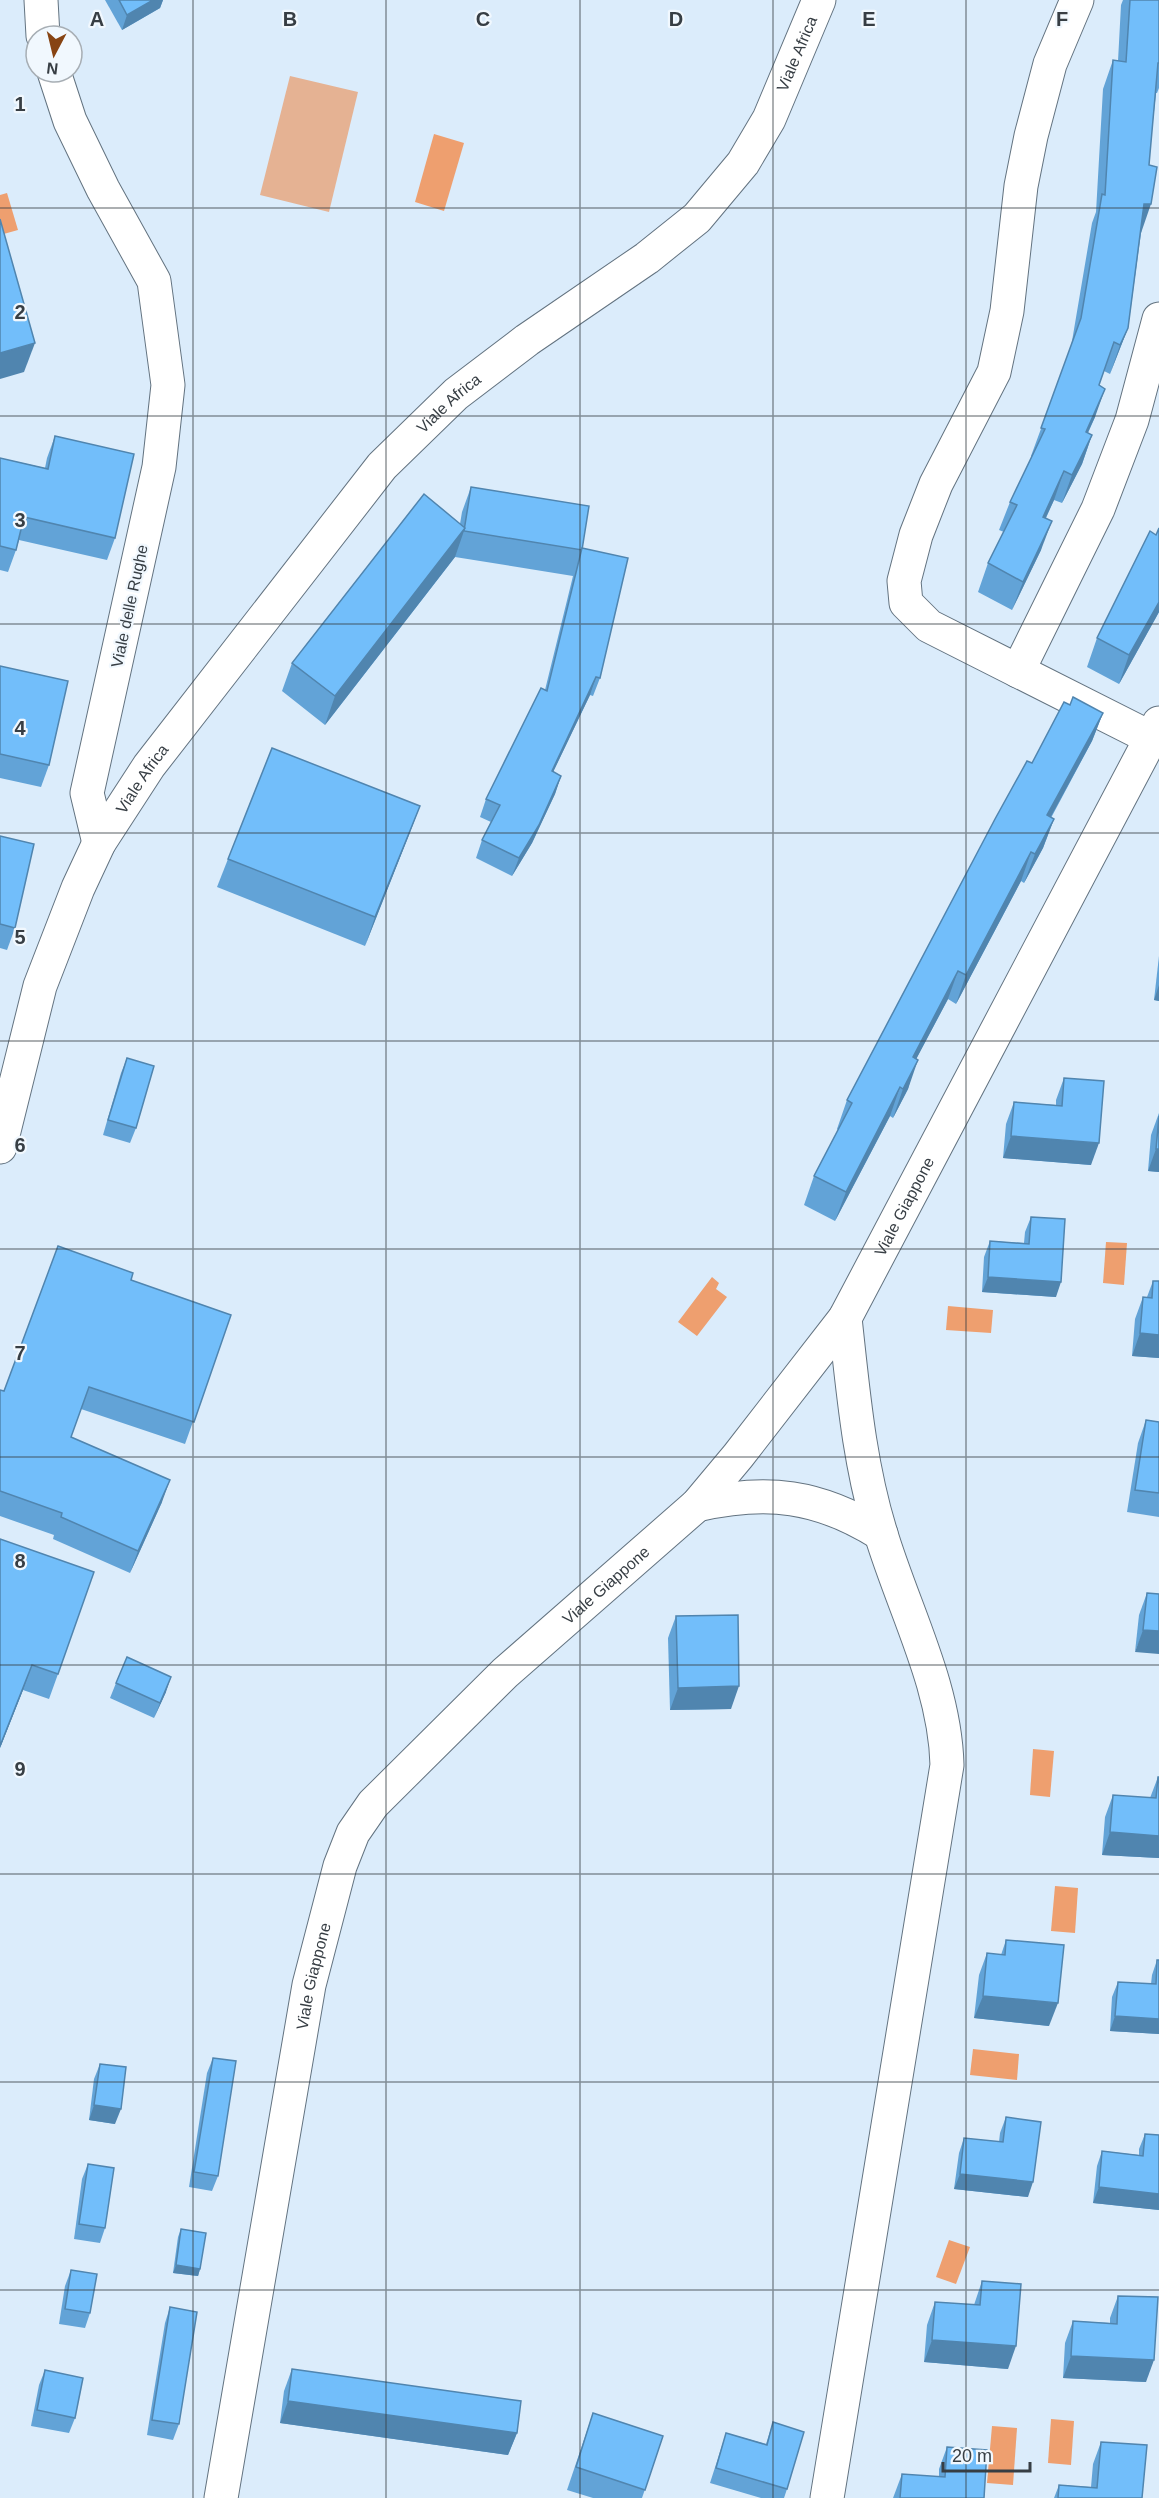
<svg xmlns="http://www.w3.org/2000/svg" width="1159" height="2498" font-family="Arial,sans-serif">
  <style>
    .green { fill: #e5b293 }
    .water { fill: #ee9f6f }
    .lines { fill: none; stroke-linecap: round; stroke-linejoin: round }
    .minor-casing { stroke: #637380; stroke-width: 35 }
    .minor { stroke: #fff; stroke-width: 33 }
    .wall { fill: #62a3d7 }
    .shaded-wall { fill: #5085af }
    .building { fill: #72befa; stroke: #5085af; stroke-width: 1.5 }
    .grid { fill: none; stroke: #373e44; stroke-width: 1.5; stroke-opacity: 0.55 }
    .labels { text-anchor: middle; stroke-width: 4.5; stroke-linejoin: round; paint-order: stroke }
    .street-label { font-size: 16px; fill: #373e44; stroke: #f1f8fe }
    .grid-label { font-size: 20px; text-anchor: middle; font-weight: bold; fill: #373e44; stroke: #f1f8fe; stroke-width: 4.5; stroke-linejoin: round; paint-order: stroke }
  </style>
  <rect width="100%" height="100%" fill="#dbecfb"/>
  <!-- green -->
  <polygon class="green" points="290,76 358,92 329,212 260,195"/>
  <!-- water -->
  <g class="water">
    <polygon points="434,134 464,143 444,211 415,202"/>
    <polygon points="7,193 18,230 0,235 0,195"/>
    <polygon points="1106,1242 1127,1243 1124,1285 1103,1283"/>
    <polygon points="712,1277 719,1283 716,1289 727,1297 697,1336 678,1322"/>
    <polygon points="948,1306 993,1310 991,1333 946,1330"/>
    <polygon points="1033,1749 1054,1751 1050,1797 1030,1795"/>
    <polygon points="1055,1886 1078,1888 1075,1933 1051,1931"/>
    <polygon points="973,2049 1019,2054 1017,2080 970,2075"/>
    <polygon points="949,2240 970,2247 956,2284 936,2277"/>
    <polygon points="1051,2419 1074,2421 1071,2465 1048,2463"/>
    <polygon points="992,2426 1017,2428 1013,2485 987,2483"/>
  </g>
  <g class="lines">
    <!-- minor casing -->
    <g class="minor-casing">
      <g id="minor">
        <polyline points="41,0 43,36"/>
        <polyline points="1077,0 1050,64 1031,136 1021,186 1007,311 994,372 936,484 916,535 904,581 906,603 929,626 1151,738"/>
        <polyline points="54,72 70,121 103,189 154,281 168,385 159,467 87,793 99,843"/>
        <polyline points="1018,671 1098,509 1132,420 1159,319"/>
        <path id="s1" d="M0,1147L40,986L78,888L99,843L149,766L382,466L456,394L527,340L647,258L697,218L743,163L769,119L819,0"/>
        <path d="M697,1505C767,1489 819,1495 881,1534"/>
        <path id="s2" d="M221,2498L309,1985L340,1866L353,1833L373,1804L505,1673L697,1505L738,1456L845,1318L1159,723"/>
        <path d="M827,2498L947,1765C945,1685 904,1610 881,1534C859,1464 853,1390 845,1318"/>
      </g>
    </g>
    <!-- minor -->
    <use href="#minor" class="minor"/>
  </g>
  <!-- wall -->
  <g class="wall">
    <polygon points="105,0 163,0 160,8 122,30"/>
    <polygon points="1123,0 1159,0 1159,88 1157,93 1156,93 1141,233 1128,328 1110,374 1104,371 1099,385 1095,417 1088,433 1092,435 1082,464 1062,503 1054,500 1046,518 1041,550 1012,610 978,592 988,563 1004,532 999,530 1010,502 1032,457 1031,456 1071,347 1092,223 1096,212 1103,89 1113,60 1118,61 1121,5"/>
    <polygon points="55,436 115,538 107,560 19,540 16,550 8,572 0,570 0,458 45,468 47,458"/>
    <polygon points="471,487 582,548 600,678 593,696 590,695 553,772 561,776 555,794 532,843 512,876 476,858 482,840 491,822 480,817 486,799 545,690 573,576 455,557 325,725 282,691 292,663 460,524 462,512"/>
    <polygon points="1159,528 1159,612 1119,684 1087,667 1097,638 1156,535"/>
    <polygon points="0,666 49,765 41,787 0,778"/>
    <polygon points="1070,705 1103,713 1092,741 1051,818 1054,819 1043,848 1024,883 1021,881 956,1004 948,999 916,1059 908,1089 893,1118 890,1116 835,1221 804,1205 814,1176 838,1130 837,1129 847,1100 1032,763"/>
    <polygon points="420,806 365,946 217,887 228,859"/>
    <polygon points="0,836 15,928 7,950 0,948"/>
    <polygon points="1159,956 1159,1001 1154,1000"/>
    <polygon points="127,1058 136,1128 130,1143 103,1135 121,1073"/>
    <polygon points="1064,1078 1091,1165 1003,1158 1006,1124 1014,1102 1056,1105 1056,1100"/>
    <polygon points="1159,1113 1159,1172 1148,1171 1151,1135"/>
    <polygon points="1031,1217 1056,1297 982,1292 984,1257 990,1241 1024,1243 1025,1232"/>
    <polygon points="131,1280 231,1315 185,1444 81,1409 71,1437 162,1502 130,1573 53,1539 54,1535 0,1516 0,1390 4,1391"/>
    <polygon points="1153,1281 1159,1281 1159,1358 1132,1356 1135,1319 1143,1297 1147,1297"/>
    <polygon points="1146,1420 1159,1422 1159,1517 1127,1512 1138,1443"/>
    <polygon points="0,1539 58,1674 49,1699 23,1690 0,1748"/>
    <polygon points="1147,1593 1159,1594 1135,1652 1139,1615"/>
    <polygon points="676,1616 731,1709 670,1710 668,1638"/>
    <polygon points="116,1683 166,1692 154,1718 110,1698"/>
    <polygon points="1158,1777 1159,1858 1102,1855 1105,1817 1113,1795 1150,1798"/>
    <polygon points="1006,1940 1049,2026 974,2018 979,1975 987,1953 1001,1955"/>
    <polygon points="1157,1960 1159,1960 1159,2034 1110,2031 1112,1997 1118,1982 1151,1984 1152,1975"/>
    <polygon points="213,2058 218,2176 212,2191 189,2187 207,2073"/>
    <polygon points="100,2064 115,2124 89,2120 94,2079"/>
    <polygon points="1006,2117 1028,2197 954,2189 959,2153 964,2138 999,2142 1000,2133"/>
    <polygon points="1145,2134 1159,2135 1159,2210 1093,2203 1097,2166 1102,2151 1139,2155 1139,2149"/>
    <polygon points="88,2164 105,2228 100,2243 74,2239 82,2179"/>
    <polygon points="181,2229 200,2269 198,2276 173,2273 178,2237"/>
    <polygon points="71,2270 90,2313 85,2328 59,2324 65,2286"/>
    <polygon points="982,2281 1008,2369 924,2362 927,2325 935,2302 974,2305"/>
    <polygon points="1118,2296 1146,2382 1063,2378 1065,2343 1073,2321 1110,2323 1110,2318"/>
    <polygon points="170,2307 179,2424 173,2440 147,2435 165,2323"/>
    <polygon points="292,2369 517,2433 508,2455 280,2423 284,2391"/>
    <polygon points="45,2370 75,2418 69,2433 31,2426 39,2385"/>
    <polygon points="593,2413 663,2436 642,2498 593,2498 567,2490"/>
    <polygon points="773,2422 787,2489 784,2498 761,2498 710,2483 726,2433 766,2444"/>
    <polygon points="1101,2442 1142,2498 1054,2498 1059,2485 1091,2487 1093,2464"/>
    <polygon points="947,2447 984,2498 893,2498 902,2474 939,2477 939,2469"/>
  </g>
  <!-- shaded-wall -->
  <g class="shaded-wall">
    <polygon points="153,0 163,0 160,8 122,30 127,15"/>
    <polygon points="1144,204 1151,204 1141,233 1133,232"/>
    <polygon points="1128,328 1117,356 1110,374 1120,345"/>
    <polygon points="35,343 24,372 0,379 0,353"/>
    <polygon points="1105,389 1095,417 1075,460 1086,432"/>
    <polygon points="1092,435 1082,464 1062,503 1072,475"/>
    <polygon points="1064,471 1054,500 1033,545 1043,517"/>
    <polygon points="1052,521 1041,550 1012,610 1023,582"/>
    <polygon points="465,528 455,557 325,725 335,696"/>
    <polygon points="1159,602 1159,612 1119,684 1129,655"/>
    <polygon points="596,677 590,695 545,789 552,771"/>
    <polygon points="1103,713 1092,741 1036,844 1047,815"/>
    <polygon points="561,776 555,794 532,843 512,876 519,858"/>
    <polygon points="420,806 409,835 365,946 375,917"/>
    <polygon points="1054,819 1043,848 1024,883 1035,854"/>
    <polygon points="1031,852 1021,881 956,1004 966,975"/>
    <polygon points="958,971 948,999 902,1086 913,1057"/>
    <polygon points="1159,985 1159,1001 1154,1000"/>
    <polygon points="918,1060 908,1089 893,1118 903,1089"/>
    <polygon points="900,1087 890,1116 835,1221 846,1192"/>
    <polygon points="1011,1136 1099,1143 1091,1165 1003,1158"/>
    <polygon points="1156,1149 1159,1149 1159,1172 1148,1171"/>
    <polygon points="988,1277 1061,1282 1056,1297 982,1292"/>
    <polygon points="1140,1333 1159,1335 1159,1358 1132,1356"/>
    <polygon points="170,1480 162,1502 130,1573 138,1551"/>
    <polygon points="1143,1630 1159,1631 1159,1654 1135,1652"/>
    <polygon points="32,1665 23,1690 0,1748 0,1746"/>
    <polygon points="171,1677 166,1692 154,1718 160,1703"/>
    <polygon points="739,1686 731,1709 670,1710 678,1688"/>
    <polygon points="1110,1832 1159,1836 1159,1858 1102,1855"/>
    <polygon points="983,1996 1058,2003 1049,2026 974,2018"/>
    <polygon points="1115,2016 1159,2019 1159,2034 1110,2031"/>
    <polygon points="94,2105 121,2109 115,2124 89,2120"/>
    <polygon points="960,2174 1033,2182 1028,2197 954,2189"/>
    <polygon points="1099,2187 1159,2194 1159,2210 1093,2203"/>
    <polygon points="176,2265 200,2269 198,2276 173,2273"/>
    <polygon points="932,2340 1016,2346 1008,2369 924,2362"/>
    <polygon points="1071,2356 1154,2360 1146,2382 1063,2378"/>
    <polygon points="288,2401 517,2433 508,2455 280,2423"/>
  </g>
  <!-- building -->
  <g class="building">
    <polygon points="119,0 153,0 127,15"/>
    <polygon points="1130,0 1159,0 1159,63 1158,63 1149,165 1157,167 1151,204 1144,204 1128,328 1120,345 1114,342 1099,385 1105,389 1086,432 1092,435 1072,475 1064,471 1043,517 1052,521 1023,582 988,563 1017,505 1010,502 1045,429 1041,428 1081,318 1102,194 1105,195 1113,60 1126,62"/>
    <polygon points="0,219 35,343 0,353"/>
    <polygon points="55,436 134,454 115,538 24,517 16,550 0,546 0,458 48,469"/>
    <polygon points="471,487 589,506 582,550 464,531"/>
    <polygon points="424,494 465,528 335,696 292,663"/>
    <polygon points="1159,528 1159,602 1129,655 1097,638 1150,531 1156,535"/>
    <polygon points="582,548 628,558 600,678 596,677 552,771 561,776 539,825 519,858 482,840 500,805 486,799 541,688 547,691"/>
    <polygon points="0,666 68,681 49,765 0,754"/>
    <polygon points="1073,697 1103,713 1047,815 1054,819 1035,854 1031,852 966,975 958,971 913,1057 918,1060 903,1089 900,1087 846,1192 814,1176 852,1103 847,1100 995,819 1027,761 1032,763 1064,702 1070,705"/>
    <polygon points="272,748 420,806 375,917 228,859"/>
    <polygon points="0,836 34,844 15,928 0,924"/>
    <polygon points="127,1058 154,1066 136,1128 108,1120"/>
    <polygon points="1064,1078 1104,1081 1099,1143 1011,1136 1014,1102 1062,1106"/>
    <polygon points="1159,1116 1159,1149 1156,1149"/>
    <polygon points="1031,1217 1065,1219 1061,1282 988,1277 990,1241 1029,1244"/>
    <polygon points="58,1246 133,1273 131,1280 231,1315 194,1422 89,1387 71,1437 170,1480 138,1551 61,1517 62,1513 0,1491 0,1390 4,1391"/>
    <polygon points="1153,1281 1159,1281 1159,1335 1140,1333 1143,1297 1152,1298"/>
    <polygon points="1146,1420 1159,1422 1159,1493 1135,1490"/>
    <polygon points="0,1539 94,1572 58,1674 32,1665 0,1746"/>
    <polygon points="1147,1593 1159,1594 1159,1631 1143,1630"/>
    <polygon points="738,1615 739,1686 678,1688 676,1616"/>
    <polygon points="127,1657 171,1677 160,1703 116,1683"/>
    <polygon points="1158,1777 1159,1777 1159,1836 1110,1832 1113,1795 1156,1798"/>
    <polygon points="1006,1940 1064,1945 1058,2003 983,1996 987,1953 1005,1955"/>
    <polygon points="1157,1960 1159,1960 1159,2019 1115,2016 1118,1982 1156,1984"/>
    <polygon points="213,2058 236,2061 218,2176 194,2172"/>
    <polygon points="100,2064 126,2067 121,2109 94,2105"/>
    <polygon points="1006,2117 1041,2122 1033,2182 960,2174 964,2138 1003,2142"/>
    <polygon points="1145,2134 1159,2135 1159,2194 1099,2187 1102,2151 1143,2156"/>
    <polygon points="88,2164 114,2168 105,2228 79,2224"/>
    <polygon points="181,2229 206,2233 200,2269 176,2265"/>
    <polygon points="71,2270 97,2274 90,2313 65,2309"/>
    <polygon points="982,2281 1021,2284 1016,2346 932,2340 935,2302 980,2305"/>
    <polygon points="1118,2296 1158,2297 1154,2360 1071,2356 1073,2321 1117,2324"/>
    <polygon points="170,2307 197,2312 179,2424 152,2420"/>
    <polygon points="292,2369 521,2401 517,2433 288,2401"/>
    <polygon points="45,2370 83,2378 75,2418 37,2410"/>
    <polygon points="593,2413 663,2436 645,2490 576,2467"/>
    <polygon points="773,2422 804,2432 787,2489 716,2468 726,2433 767,2445"/>
    <polygon points="1101,2442 1147,2445 1142,2498 1058,2498 1059,2485 1097,2488"/>
    <polygon points="947,2447 987,2450 984,2498 900,2498 902,2474 945,2477"/>
  </g>
  <!-- grid -->
  <path class="grid" d="M193,0V2498M386,0V2498M580,0V2498M773,0V2498M966,0V2498M0,208H1159M0,416H1159M0,624H1159M0,833H1159M0,1041H1159M0,1249H1159M0,1457H1159M0,1665H1159M0,1874H1159M0,2082H1159M0,2290H1159"/>
  <g class="labels">
    <!-- street labels -->
    <g class="street-label">
      <text dy="6" stroke="none"><textPath href="#s1" startOffset="1388">Viale Africa</textPath></text>
      <text dy="6" stroke="none"><textPath href="#s1" startOffset="884">Viale Africa</textPath></text>
      <text transform="translate(129 606) rotate(-78)" y="6">Viale delle Rughe</text>
      <text dy="6" stroke="none"><textPath href="#s1" startOffset="398">Viale Africa</textPath></text>
      <text dy="6" stroke="none"><textPath href="#s2" startOffset="1520">Viale Giappone</textPath></text>
      <text dy="6" stroke="none"><textPath href="#s2" startOffset="1034">Viale Giappone</textPath></text>
      <text dy="6" stroke="none"><textPath href="#s2" startOffset="530">Viale Giappone</textPath></text>
    </g>
  </g>
  <g class="grid-label">
    <text x="97" y="26">A</text>
    <text x="290" y="26">B</text>
    <text x="483" y="26">C</text>
    <text x="676" y="26">D</text>
    <text x="869" y="26">E</text>
    <text x="1062" y="26">F</text>
    <text x="20" y="111">1</text>
    <text x="20" y="319">2</text>
    <text x="20" y="527">3</text>
    <text x="20" y="735">4</text>
    <text x="20" y="944">5</text>
    <text x="20" y="1152">6</text>
    <text x="20" y="1360">7</text>
    <text x="20" y="1568">8</text>
    <text x="20" y="1776">9</text>
  </g>
  <!-- north arrow -->
  <g transform="translate(54 54) rotate(187)"><circle r="28" fill="#f1f8fe" stroke="#a7aeb4" stroke-width="1.5"/>
  <path d="M0-4.5L10 22L0 15L-10 22Z" fill="#874413"/>
  <text y="-9" font-size="16" font-weight="bold" text-anchor="middle" fill="#373e44">N</text>
  </g>
  <!-- scale -->
  <path d="M943 2462v9h87v-9" fill="none" stroke="#373e44" stroke-width="3"/>
  <text x="952" y="2462" font-size="18" fill="#373e44" stroke="#f1f8fe" stroke-width="4.5" paint-order="stroke">20 m</text>
</svg>
